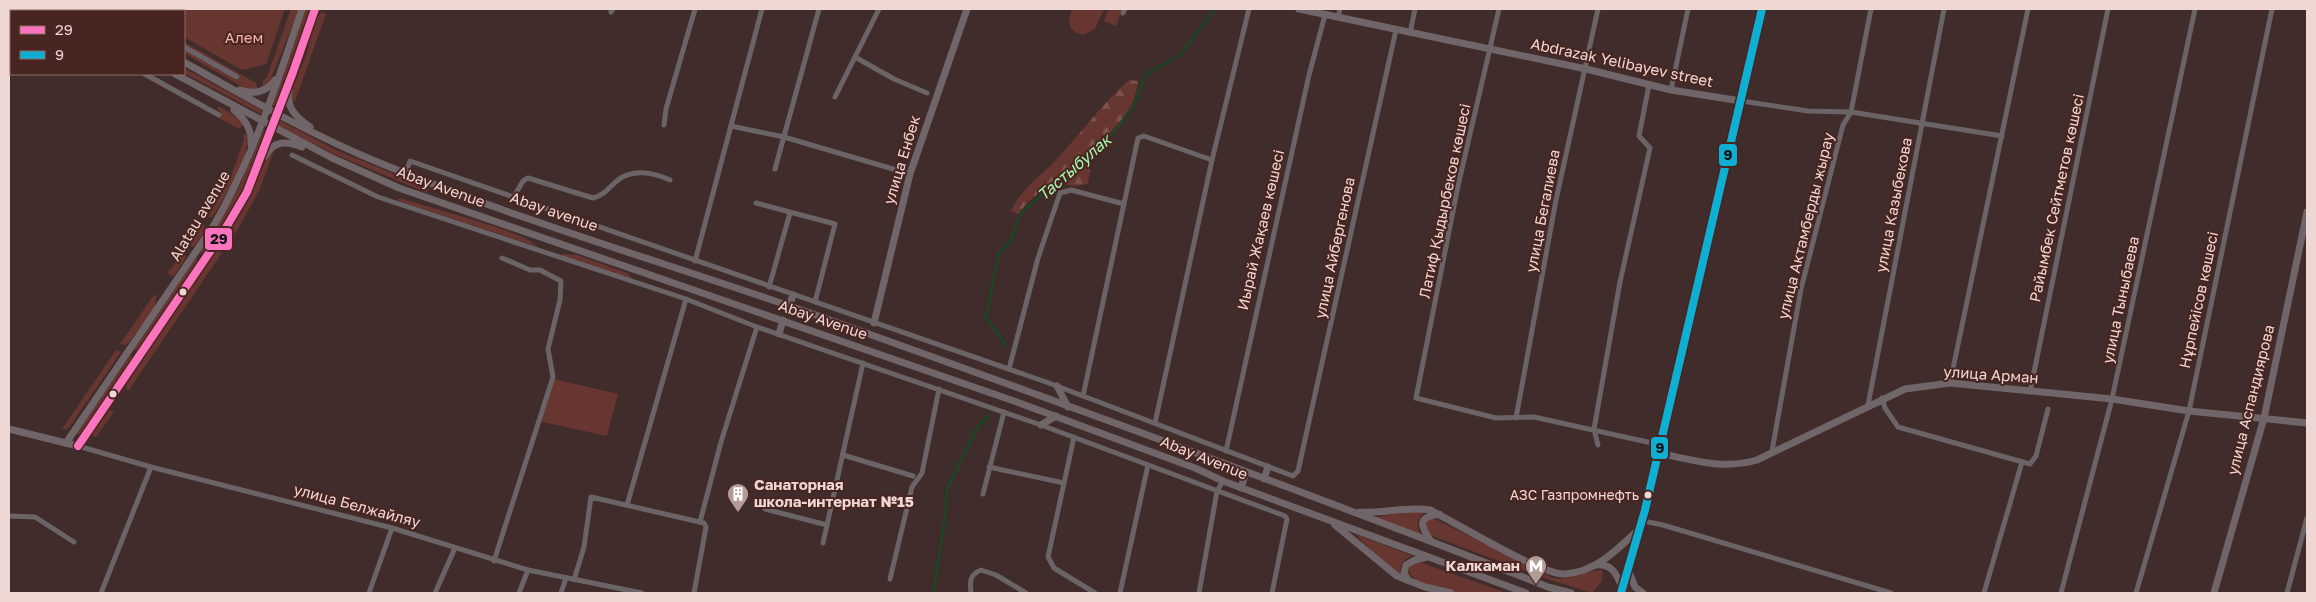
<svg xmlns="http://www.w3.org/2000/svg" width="2316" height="602" font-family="'Golos Text',sans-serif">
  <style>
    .green { fill: #673631 }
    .forest { fill: url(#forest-firs) }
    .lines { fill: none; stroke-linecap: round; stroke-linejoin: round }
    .stream { stroke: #114f21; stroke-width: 2 }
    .street { stroke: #6b6467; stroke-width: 5 }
    .secondary { stroke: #706669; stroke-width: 7 }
    .bus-1-casing { stroke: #492521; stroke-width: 11 }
    .bus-2-casing { stroke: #492521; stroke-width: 11 }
    .bus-1 { stroke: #fc73be; stroke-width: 8 }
    .bus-2 { stroke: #0dafd3; stroke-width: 8 }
    .bus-dot { fill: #efd7d3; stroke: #492521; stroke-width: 2 }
    .labels { text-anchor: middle; stroke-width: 4; stroke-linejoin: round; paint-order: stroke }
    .bus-label { font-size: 14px; fill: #efd7d3; stroke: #492521; text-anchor: end }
    .park-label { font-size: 15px; fill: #f6b2a8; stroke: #492521 }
    .street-label { font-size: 15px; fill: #efd7d3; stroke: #492521 }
    .poi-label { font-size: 15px; font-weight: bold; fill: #efd7d3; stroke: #492521; text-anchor: start }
    .water-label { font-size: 16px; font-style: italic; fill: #a2fbae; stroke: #492521 }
    .line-badge { stroke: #492521; stroke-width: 2 }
    .pale-badge-label { font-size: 14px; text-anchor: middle; font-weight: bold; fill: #111 }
  </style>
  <defs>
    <pattern id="forest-firs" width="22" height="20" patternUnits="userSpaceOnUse" patternTransform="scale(1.25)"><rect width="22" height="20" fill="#673631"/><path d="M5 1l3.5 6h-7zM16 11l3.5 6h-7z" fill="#7d524e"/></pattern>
  </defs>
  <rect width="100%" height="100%" fill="#402c2a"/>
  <!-- green -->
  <g class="green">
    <polygon points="134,9 285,9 266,64 242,70 184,37 184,11 138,11"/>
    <polygon points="291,9 299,9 272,76 269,82 263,87 262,83 267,77"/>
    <polygon points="305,9 312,9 276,107 271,105"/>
    <path d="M1072,9H1104L1095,29L1083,35C1068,32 1067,21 1072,9Z"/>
    <polygon points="1109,9 1122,9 1116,26 1104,21"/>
    <path d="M321,12L326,14L295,101L291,102C290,85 302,69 307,53C311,37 312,25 321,12Z"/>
    <polygon points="184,42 256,83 258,90 246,89 184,53 184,50 238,80 240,77 184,45"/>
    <polygon points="184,68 261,110 261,114 184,73"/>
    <polygon points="138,74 142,74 219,116 221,112 217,109 219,106 239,119 244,125 239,129"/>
    <polygon points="279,120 336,150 428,188 427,193 334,154 277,125"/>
    <polygon points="264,129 267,133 250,178 237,204 202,255 200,251 239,187"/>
    <path d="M246,133C252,156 227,193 215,213L212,217H208L230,179L244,140L243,135Z"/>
    <polygon points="274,150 260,189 238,229 129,390 126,389 127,383 250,197 266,159"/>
    <path d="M400,198C423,206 530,233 538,247L404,203L398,200Z"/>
    <polygon points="203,222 205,227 203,234 194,247 187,245"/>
    <polygon points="183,252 186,257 174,276 167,274"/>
    <polygon points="562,254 577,255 627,273 631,277 630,279 562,257"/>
    <polygon points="196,258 200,263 137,352 134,349"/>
    <polygon points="154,295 156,295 155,307 130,341 126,345 120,344"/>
    <polygon points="116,350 121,352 68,429 62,429"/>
    <polygon points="131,355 134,359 81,435 75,434"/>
    <polygon points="554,379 618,394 607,436 538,421"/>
    <polygon points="110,410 114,412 96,437 91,435"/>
    <path d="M1411,511H1426C1417,517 1415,527 1422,536L1376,517Z"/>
    <path d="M1433,518L1553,578C1576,580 1584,570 1603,570L1602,581L1592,593L1541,577L1435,537L1429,534L1425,525L1427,520Z"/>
    <path d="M1355,534L1413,556C1403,559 1398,565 1401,576L1383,562Z"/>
    <path d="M1419,562L1507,593C1480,593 1424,597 1408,571L1412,564Z"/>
  </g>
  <!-- forest -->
  <path class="forest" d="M1129,80L1138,81C1135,116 1104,138 1080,159L1090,168L1088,184L1075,186L1051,182L1027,203L1018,214L1011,211C1020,190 1040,177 1056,160C1081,133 1102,104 1129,80Z"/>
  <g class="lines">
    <!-- stream -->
    <g class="stream">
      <polyline points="1006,345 986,317 999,253 1010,242 1021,213 1115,131 1134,105 1145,75 1180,55 1215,9"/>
      <polyline points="933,593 944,524 947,489 978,426 989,416"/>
    </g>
    <!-- street -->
    <g class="street">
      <polyline points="29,9 34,11"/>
      <polyline points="116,9 120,11"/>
      <polyline points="1499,9 1458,186 1416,398 1496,418 1534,417 1661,445"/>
      <polyline points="611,12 613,9"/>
      <polyline points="1123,13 1125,9"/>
      <polyline points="1338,17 1340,9"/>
      <polyline points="1410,33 1415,9"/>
      <polyline points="184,47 237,77"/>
      <polyline points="855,57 894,79 927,93"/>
      <polyline points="145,74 219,115"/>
      <polyline points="1671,90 1688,9"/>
      <polyline points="835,97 879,9"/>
      <polyline points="1741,101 1808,111 1851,112 2002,136"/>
      <polyline points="664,125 666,109 695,9"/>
      <polyline points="731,126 784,137 910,174"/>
      <polyline points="292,155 378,197 686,299 757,327 1041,425 1285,516 1287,519 1272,593"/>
      <polyline points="775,169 819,9"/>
      <polyline points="406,173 410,161 1049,383 1293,476 1298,471 1396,30"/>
      <path d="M516,193L523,181L528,178L593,198C605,195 609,187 618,180C633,168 655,173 670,180"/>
      <polyline points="756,203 835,224 815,302"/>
      <polyline points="695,261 762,9"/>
      <polyline points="769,287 790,213"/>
      <polyline points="1009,369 1038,258 1060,193 1071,190 1124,204"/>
      <polyline points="1950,383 2028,9"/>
      <polyline points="2030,392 2108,9"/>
      <polyline points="1083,396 1138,138 1144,136 1212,160"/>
      <polyline points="1882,398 1885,408 1898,427 2030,464 2036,456 2048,409"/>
      <polyline points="1868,405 1944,9"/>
      <polyline points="1516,418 1556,200 1598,9"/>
      <polyline points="1155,423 1212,160 1249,9"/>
      <polyline points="1074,437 1048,557 1054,568 1095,593"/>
      <polyline points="1598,445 1594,429 1620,282 1650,148 1639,136 1649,85"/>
      <polyline points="78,446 151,467 392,528 528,570 642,593"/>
      <polyline points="1226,451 1309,75 1325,15"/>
      <polyline points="1772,451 1801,289 1843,125 1851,112 1871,9"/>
      <polyline points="843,455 913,476"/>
      <polyline points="989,467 1064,483"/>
      <polyline points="983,494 1004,412"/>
      <polyline points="627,505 686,299"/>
      <polyline points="765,509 827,525"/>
      <polyline points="9,516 35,517 74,542"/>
      <polyline points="1643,521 1663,525 1891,593"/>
      <polyline points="700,522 721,442 757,327"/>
      <polyline points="823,543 863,363"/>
      <polyline points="494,561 553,377 548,349 560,300 561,281 540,270 530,270 502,258"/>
      <polyline points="890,579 912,487 922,473 939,389"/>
      <polyline points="574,580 584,547 591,497 704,523 706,527 694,593"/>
      <polyline points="101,593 151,467"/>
      <polyline points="369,593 392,528"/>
      <polyline points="435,593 455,548"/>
      <polyline points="519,593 528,570"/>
      <polyline points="561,593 566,578"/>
      <path d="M971,593C970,582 969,575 981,570L996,575L1026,593"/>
      <polyline points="1120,593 1148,465"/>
      <polyline points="1199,593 1217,491 1223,481"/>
      <polyline points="1984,593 2022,462"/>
      <polyline points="2061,593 2112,399 2195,9"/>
      <polyline points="2136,593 2189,411 2272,9"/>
      <polyline points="2287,593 2307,518"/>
    </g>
    <!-- secondary -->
    <g class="secondary">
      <polyline points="58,9 62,11"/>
      <polyline points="88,9 92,11"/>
      <polyline points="1299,9 1586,69 1671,90 1741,101"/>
      <path d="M184,62C248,98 311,135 380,163C520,221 667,263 810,313C1057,401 1304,491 1548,587L1571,593"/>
      <polyline points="175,74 332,158 399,188 1014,401 1195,468 1223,481 1526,593"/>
      <path d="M240,90C253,95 267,92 275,80"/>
      <path d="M289,90C285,107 297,118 310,127"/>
      <path d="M234,110C245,119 252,129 251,144"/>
      <path d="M265,156C274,140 287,141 302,147"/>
      <polyline points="789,306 793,295"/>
      <polyline points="874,323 910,174 967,9"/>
      <polyline points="779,334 783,320"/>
      <polyline points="1057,386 1068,407"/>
      <polyline points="1041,425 1056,416"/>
      <polyline points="9,429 78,446 84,438 224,231 247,192 293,72 315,9"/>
      <path d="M66,443L214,225C253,158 277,83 302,9"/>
      <path d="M1659,453C1692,460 1723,470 1757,460L1905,389L1950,383L2112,399L2189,411L2307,423"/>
      <polyline points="1264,479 1268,467"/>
      <polyline points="1241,488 1246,472"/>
      <path d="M1360,512C1384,514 1407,506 1430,510C1457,523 1540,575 1565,574C1596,572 1618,549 1639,529"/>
      <polyline points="1335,525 1397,576 1425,587 1451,593"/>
      <path d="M1431,541C1420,526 1417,517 1439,514"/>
      <path d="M1596,565C1612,563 1617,575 1622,587"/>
      <polyline points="1628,569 1635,587 1643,593"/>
      <polyline points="1408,580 1404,573 1406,565 1415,560 1427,557"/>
      <polyline points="1621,593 1645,510 1762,9"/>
      <polyline points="2214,593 2264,418 2307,212"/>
    </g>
    <!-- bus-1 casing -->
    <g class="bus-1-casing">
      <polyline id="bus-1" points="78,446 224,231 247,192 293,72 315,9"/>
    </g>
    <!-- bus-2 casing -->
    <g class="bus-2-casing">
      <polyline id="bus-2" points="1621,593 1645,510 1762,9"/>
    </g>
    <!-- bus-1 -->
    <use href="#bus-1" class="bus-1"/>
    <!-- bus-2 -->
    <use href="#bus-2" class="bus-2"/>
  </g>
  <!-- icons -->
  <defs>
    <g id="building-pin" transform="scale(1.125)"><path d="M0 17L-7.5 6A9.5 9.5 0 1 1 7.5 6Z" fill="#b29b98" stroke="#492521"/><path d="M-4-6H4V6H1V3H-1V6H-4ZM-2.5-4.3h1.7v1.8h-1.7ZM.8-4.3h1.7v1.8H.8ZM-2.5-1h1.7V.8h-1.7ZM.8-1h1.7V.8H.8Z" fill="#fff"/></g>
    <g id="metro-pin" transform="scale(1.125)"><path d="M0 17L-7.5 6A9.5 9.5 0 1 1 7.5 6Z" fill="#b29b98" stroke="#492521"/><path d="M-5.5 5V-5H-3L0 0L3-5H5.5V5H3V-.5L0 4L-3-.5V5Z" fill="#fff"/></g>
  </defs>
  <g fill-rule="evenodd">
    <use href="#building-pin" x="738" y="494"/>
    <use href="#metro-pin" x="1536" y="566"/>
  </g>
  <!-- markers -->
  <g class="bus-dot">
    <circle cx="183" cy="292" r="4.5"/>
    <circle cx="113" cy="394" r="4.5"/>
    <circle cx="1648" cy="495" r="4.5"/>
  </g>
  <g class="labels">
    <!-- bus labels -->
    <g class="bus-label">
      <text x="1639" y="500">АЗС Газпромнефть</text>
    </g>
    <!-- park labels -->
    <g class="park-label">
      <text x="244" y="43">Алем</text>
    </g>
    <!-- street labels -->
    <g class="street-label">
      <text transform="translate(1622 63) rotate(12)" y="5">Abdrazak Yelibayev street</text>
      <text transform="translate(902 160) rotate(-73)" y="5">улица Енбек</text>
      <text transform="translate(441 187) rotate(20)" y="5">Abay Avenue</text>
      <text transform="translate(2057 198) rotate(-78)" y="5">Райымбек Сейтметов көшесі</text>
      <text transform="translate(1445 201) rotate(-78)" y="5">Латиф Қыдырбеков көшесі</text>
      <text transform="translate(1894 205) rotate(-79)" y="5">улица Казыбекова</text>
      <text transform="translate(1543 211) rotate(-79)" y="5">улица Бегалиева</text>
      <text transform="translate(554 212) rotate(19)" y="5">Abay avenue</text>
      <text transform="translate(200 216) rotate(-59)" y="5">Alatau avenue</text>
      <text transform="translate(1806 226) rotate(-76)" y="5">улица Актамберды жырау</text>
      <text transform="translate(1261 230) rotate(-77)" y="5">Иырай Жақаев көшесі</text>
      <text transform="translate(1335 248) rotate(-78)" y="5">улица Айбергенова</text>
      <text transform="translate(2121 300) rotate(-78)" y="5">улица Тыныбаева</text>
      <text transform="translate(2199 300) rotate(-78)" y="5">Нұрпейісов көшесі</text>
      <text transform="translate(823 320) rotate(19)" y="5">Abay Avenue</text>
      <text transform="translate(1991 375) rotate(4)" y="5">улица Арман</text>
      <text transform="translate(2251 400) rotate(-76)" y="5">улица Аспандиярова</text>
      <text transform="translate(1204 458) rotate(22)" y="5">Abay Avenue</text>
      <text transform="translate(357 506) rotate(15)" y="5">улица Белжайляу</text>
    </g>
    <!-- poi labels -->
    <g class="poi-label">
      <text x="754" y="490">Санаторная<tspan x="754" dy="17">школа-интернат №15</tspan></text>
      <text x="1520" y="571" text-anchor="end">Калкаман</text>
    </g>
    <!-- water labels -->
    <g class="water-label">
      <text transform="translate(1074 167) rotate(-41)" y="6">Тастыбулак</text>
    </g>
  </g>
  <g class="line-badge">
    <rect x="1718" y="143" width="20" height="24" rx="5" fill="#0dafd3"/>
    <rect x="204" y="227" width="29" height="24" rx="5" fill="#fc73be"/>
    <rect x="1650" y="436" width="19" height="24" rx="5" fill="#0dafd3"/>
  </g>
  <g class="pale-badge-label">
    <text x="1728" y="160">9</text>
    <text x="219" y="244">29</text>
    <text x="1660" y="453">9</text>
  </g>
  <!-- border -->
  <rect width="2316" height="602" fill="none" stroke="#efd7d3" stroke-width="20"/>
  <!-- legend -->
  <rect x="10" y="10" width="175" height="65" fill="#492521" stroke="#8b6c68"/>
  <rect x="20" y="26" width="25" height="8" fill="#fc73be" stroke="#8b6c68"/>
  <text x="55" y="35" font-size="15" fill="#efd7d3">29</text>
  <rect x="20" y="51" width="25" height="8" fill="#0dafd3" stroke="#8b6c68"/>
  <text x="55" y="60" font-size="15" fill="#efd7d3">9</text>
</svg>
